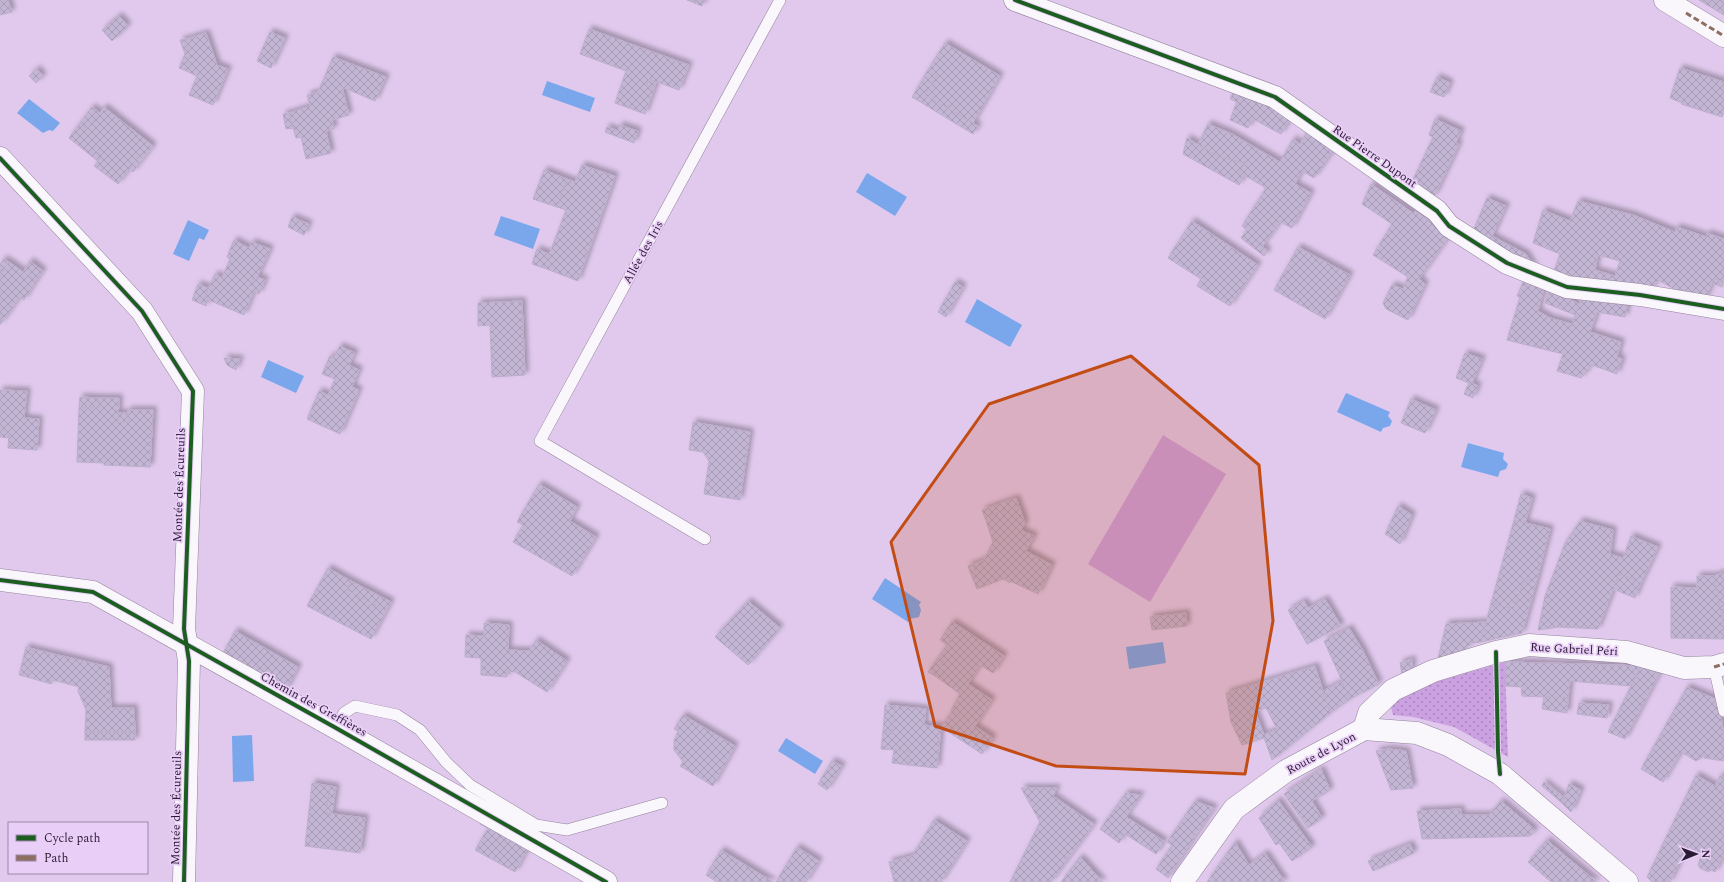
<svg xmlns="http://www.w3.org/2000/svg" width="1724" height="882" font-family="Spectral,serif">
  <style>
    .grass { fill: url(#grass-dots) }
    .garden { fill: #cca1e2 }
    .water { fill: #7aa6ec }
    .building { fill: url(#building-cross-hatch); stroke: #bcaecb; fill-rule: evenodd; filter: url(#shadow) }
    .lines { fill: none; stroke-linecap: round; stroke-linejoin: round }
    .service-casing { stroke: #93829c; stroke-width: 12 }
    .minor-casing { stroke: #93829c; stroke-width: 23 }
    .tertiary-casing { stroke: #93829c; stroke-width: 23 }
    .service { stroke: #faf7fc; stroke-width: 11 }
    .minor { stroke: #faf7fc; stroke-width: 22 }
    .tertiary { stroke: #faf7fc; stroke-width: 22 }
    .quiet { stroke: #8d6e63; stroke-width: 3; stroke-dasharray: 6 3; stroke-linecap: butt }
    .cycleway-casing { stroke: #e9cff7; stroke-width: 6 }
    .cycleway { stroke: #1b5e20; stroke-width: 4 }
    .marked { fill: #c24c14; fill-opacity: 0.2; stroke: #c24c14; stroke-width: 3; stroke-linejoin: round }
    .labels { text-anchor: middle; stroke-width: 3.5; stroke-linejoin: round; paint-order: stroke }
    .street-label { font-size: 12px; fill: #2b1a33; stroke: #e9cff7 }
  </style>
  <defs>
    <pattern id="grass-dots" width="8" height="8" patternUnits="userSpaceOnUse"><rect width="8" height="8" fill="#cca1e2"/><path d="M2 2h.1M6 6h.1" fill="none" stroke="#a682b8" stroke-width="1.8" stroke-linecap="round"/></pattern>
    <pattern id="building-cross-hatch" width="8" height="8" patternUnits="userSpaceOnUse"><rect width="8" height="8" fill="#c3b5d4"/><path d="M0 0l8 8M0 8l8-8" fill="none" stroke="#a89bb6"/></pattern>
    <filter id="shadow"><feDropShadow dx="3.5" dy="-3.5" stdDeviation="2" flood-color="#0004"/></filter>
  </defs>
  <rect width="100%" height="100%" fill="#e0c9ed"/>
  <!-- grass -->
  <polygon class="grass" points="1505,662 1508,757 1454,727 1413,717 1393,715 1390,704 1435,682"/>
  <!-- garden -->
  <polygon class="garden" points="1163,435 1226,474 1150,602 1088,564"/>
  <!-- water -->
  <g class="water">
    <polygon points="547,81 595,98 590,112 542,95"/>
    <polygon points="29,99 60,123 53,131 49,130 43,133 17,113"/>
    <polygon points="867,173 907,197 895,216 856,192"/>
    <polygon points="501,216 540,229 533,249 494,235"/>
    <polygon points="188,220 209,230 204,240 199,238 189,261 173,254"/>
    <polygon points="977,299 1022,325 1010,347 965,322"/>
    <polygon points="268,360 304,376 296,393 261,377"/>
    <polygon points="1346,393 1390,412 1388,416 1392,421 1390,426 1383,428 1381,432 1337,412"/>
    <polygon points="1468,443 1504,453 1503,459 1508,464 1506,469 1500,471 1498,477 1461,467"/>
    <polygon points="885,578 921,602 919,605 921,610 919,617 910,619 908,622 872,599"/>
    <polygon points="1163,642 1166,663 1129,669 1126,647"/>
    <polygon points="252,735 254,781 233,782 232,736"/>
    <polygon points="786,738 823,761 815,774 778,751"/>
  </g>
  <!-- building -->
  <g class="building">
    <polygon points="0,0 8,0 12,12 0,15"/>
    <polygon points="687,0 704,0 702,6"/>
    <polygon points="1699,0 1724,0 1724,15"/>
    <polygon points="119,16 128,26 112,41 102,30"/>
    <polygon points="589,29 689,65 679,90 649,79 646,86 654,89 645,114 615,103 626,71 580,54"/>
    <polygon points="270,32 285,38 271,68 257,61"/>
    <polygon points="206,33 217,65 228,69 213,105 189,95 197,76 184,70 190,56 186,39"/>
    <polygon points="186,39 190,56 184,70 179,68 185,54 180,40"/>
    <polygon points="945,43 1000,76 973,123 925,95 937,75 928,70"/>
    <polygon points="333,57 386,77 375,101 342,87 349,115 332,120 334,129 326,131 331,153 306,159 301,137 296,138 289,113 310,106 307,95 318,92"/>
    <polygon points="1680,68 1724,82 1724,112 1722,117 1681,104 1682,103 1670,98"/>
    <polygon points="37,69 43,76 36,83 29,76"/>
    <polygon points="928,70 937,75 925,95 978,126 973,134 912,97"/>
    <polygon points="1437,77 1450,83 1444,97 1430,92"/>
    <polygon points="649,79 656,82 654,89 646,86"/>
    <polygon points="1234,90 1240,93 1237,102 1230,99"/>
    <polygon points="1240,93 1292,116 1281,134 1253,119 1248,128 1230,120"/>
    <polygon points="92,107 100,113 87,129 80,123"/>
    <polygon points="104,107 153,146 143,159 139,156 118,184 94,166 102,156 94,150 90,155 69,138 80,123 87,129"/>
    <polygon points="289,113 293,128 286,129 283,114"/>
    <polygon points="1435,119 1461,131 1456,143 1459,144 1434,197 1411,184 1433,137 1429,135"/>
    <polygon points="1208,124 1232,134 1280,162 1293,139 1300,144 1309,128 1333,151 1314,178 1302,171 1295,184 1311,193 1292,228 1280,222 1262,247 1268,251 1264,256 1241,238 1247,230 1242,226 1266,188 1239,172 1245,163 1219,157 1198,144"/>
    <polygon points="620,125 638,131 634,143 605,132 607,127 618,131"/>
    <polygon points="1187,138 1219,157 1245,163 1239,172 1245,175 1239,185 1183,154"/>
    <polygon points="94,150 102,156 98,161 90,155"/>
    <polygon points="139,156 143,159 133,172 129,169"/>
    <polygon points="582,165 615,176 578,281 544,268 566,210 557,207 567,179 575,182"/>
    <polygon points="544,170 567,179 557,207 533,199"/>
    <polygon points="1371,184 1413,213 1415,211 1450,235 1419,279 1425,284 1408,320 1386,309 1383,303 1392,285 1403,289 1408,277 1373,255 1392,224 1362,204"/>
    <polygon points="1487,198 1506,206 1487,247 1471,236"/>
    <path d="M1578,201L1633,215L1675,232L1677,227L1707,237V233L1724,239V282L1714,278L1705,300L1690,298L1658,280L1648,293L1553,274L1560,254L1533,243L1543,210L1570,221ZM1598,255L1620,261L1615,276L1595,270Z"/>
    <polygon points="292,217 309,224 304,235 288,227"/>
    <polygon points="1192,221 1258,265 1230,306 1197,286 1201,279 1168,258"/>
    <polygon points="1492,236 1526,254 1535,269 1487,247"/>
    <polygon points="234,240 249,248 252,242 270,249 256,280 253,279 248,289 254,291 244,315 204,298 215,274 222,278 230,259 227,257"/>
    <polygon points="1298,247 1350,275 1325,319 1274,290"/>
    <polygon points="537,249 549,254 544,268 532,264"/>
    <polygon points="4,259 9,262 0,275 0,264"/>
    <polygon points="30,261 43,271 36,281 23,272"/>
    <polygon points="9,262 36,281 24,300 20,297 0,325 0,275"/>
    <polygon points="258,277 265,280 259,294 248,289 253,279 256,280"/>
    <polygon points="1525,278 1544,288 1538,311 1550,318 1572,324 1581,299 1628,301 1625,317 1597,312 1590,332 1621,342 1617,357 1622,359 1617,374 1592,365 1581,378 1557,371 1563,354 1507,340 1520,297 1517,296"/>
    <polygon points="1714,278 1723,282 1722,287 1712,283"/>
    <polygon points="955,282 963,287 946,317 938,312"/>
    <polygon points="198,284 208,288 204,298 208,300 206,306 192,300"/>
    <polygon points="1549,290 1579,304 1575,315 1545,303"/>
    <polygon points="522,301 525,375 492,377 490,325 478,326 478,303"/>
    <polygon points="340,346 355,353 349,365 359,370 352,387 359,390 340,434 307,419 319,391 328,395 335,379 322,374 330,356 334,357"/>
    <polygon points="1465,353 1482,359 1472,383 1478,386 1473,398 1464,394 1469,383 1456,378"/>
    <polygon points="224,358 240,359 236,370 227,365"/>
    <polygon points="0,390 27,391 24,418 39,419 37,450 8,448 9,431 0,431"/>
    <polygon points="80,397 99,398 99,408 79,408"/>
    <polygon points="99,398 119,398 118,422 128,422 128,410 153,410 150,467 104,465 104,463 77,462 79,408 99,408"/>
    <polygon points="1411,399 1436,410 1425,433 1401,423"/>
    <rect x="118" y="413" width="10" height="9"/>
    <polygon points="693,422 750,432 740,500 704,494 709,461 703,452 689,450"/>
    <polygon points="0,431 9,431 9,438 0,437"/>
    <polygon points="539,484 577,507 570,521 596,537 572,576 513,542 523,525 517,522"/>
    <polygon points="1521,494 1532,498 1525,523 1514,520"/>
    <polygon points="1016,498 1019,506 985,518 982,510"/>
    <polygon points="1019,506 1025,523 1021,530 1034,536 1026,551 1052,565 1038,594 1010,581 1010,583 1003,579 977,589 970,572 980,568 993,542 985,518"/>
    <polygon points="1398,506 1412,515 1400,544 1385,534"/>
    <polygon points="1514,520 1550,529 1536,583 1525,579 1513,609 1491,603"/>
    <polygon points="1580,521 1613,530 1610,554 1623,558 1631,536 1658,547 1641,583 1619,574 1598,629 1559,627 1538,630 1545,596 1565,543"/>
    <polygon points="984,560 980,568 970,572 968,566"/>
    <polygon points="328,568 351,581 347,590 386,611 371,639 307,606"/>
    <polygon points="1724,572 1724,629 1714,576"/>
    <polygon points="1619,574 1641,583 1635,598 1613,589"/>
    <polygon points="1697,576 1714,576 1724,629 1724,639 1671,638 1671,587 1697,588"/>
    <polygon points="1525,579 1536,583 1522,633 1481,642 1491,603 1513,609"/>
    <polygon points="351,581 391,602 386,611 347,590"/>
    <polygon points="1325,599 1341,626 1307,644 1288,610 1304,601 1308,608"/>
    <polygon points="748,601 780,628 748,665 715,637"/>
    <polygon points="1186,613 1187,626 1152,630 1150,617"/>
    <polygon points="952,622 960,627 948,646 940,640"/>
    <polygon points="1486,622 1481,642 1472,643 1465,649 1438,659 1446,624"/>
    <polygon points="484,623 509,625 508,650 529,651 536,640 567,661 547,692 515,672 507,671 507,677 481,675 481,658 465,657 466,635 484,636"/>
    <polygon points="960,627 1004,656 993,673 980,665 968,684 992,700 975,726 951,710 960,694 935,676 944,662 938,658"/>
    <polygon points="1349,628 1362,649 1379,684 1350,699 1324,641"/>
    <polygon points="235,631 298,667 286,690 223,653"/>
    <polygon points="26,647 33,649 27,677 19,675"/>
    <polygon points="33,649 109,667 111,708 134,708 135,732 85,732 86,710 78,691 79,687 53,680 51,684 27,677"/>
    <polygon points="938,658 944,662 935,676 928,672"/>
    <polygon points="1412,659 1412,670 1402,674 1400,663"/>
    <polygon points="1505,662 1585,664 1641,666 1631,686 1570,681 1568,698 1522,696 1521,687 1506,686"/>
    <path d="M1315,666L1330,713L1272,760L1264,738L1242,745L1231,722L1226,693ZM1266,708L1277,729L1264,735L1255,711Z"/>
    <polygon points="1641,666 1659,674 1625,739 1608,732"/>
    <polygon points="1342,681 1350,699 1330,713 1323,691"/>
    <polygon points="1687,687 1718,700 1724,734 1724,761 1704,758 1706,755 1696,761 1681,752 1663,782 1641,769"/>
    <polygon points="1544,696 1568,698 1567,713 1542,709"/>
    <polygon points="1579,703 1609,705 1607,718 1577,714"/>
    <polygon points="885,705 895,706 892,733 883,731"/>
    <polygon points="895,706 926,709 924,725 941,727 937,768 908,765 910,751 881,749 883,731 892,733"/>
    <polygon points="952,711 993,738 982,754 941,727"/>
    <polygon points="683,715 735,746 713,786 680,766 683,762 674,750 674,741 678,731 674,729"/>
    <rect x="85" y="732" width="50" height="8"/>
    <polygon points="1389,749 1406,751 1413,788 1391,790 1376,751"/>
    <polygon points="894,750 910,751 908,765 892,763"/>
    <polygon points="832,761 842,766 827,790 818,784"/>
    <polygon points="1321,769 1330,790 1312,801 1322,818 1308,828 1284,794"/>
    <polygon points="1696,775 1715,786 1720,776 1724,777 1724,854 1715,872 1711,870 1708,872 1700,868 1698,865 1702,854 1687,846 1670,882 1652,882 1647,877"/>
    <polygon points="1544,782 1564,798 1562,803 1542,786"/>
    <polygon points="312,783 330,786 326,813 365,818 360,853 305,846"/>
    <polygon points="1569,784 1581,790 1571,812 1562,803"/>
    <polygon points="330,786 336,787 332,814 326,813"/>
    <polygon points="1021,788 1057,788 1053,796 1094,824 1051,882 1010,882 1040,822"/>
    <polygon points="1126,793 1141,795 1126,817 1164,841 1156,854 1125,834 1119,843 1100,829"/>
    <polygon points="1278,800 1312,847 1292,861 1279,843 1276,845 1259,818"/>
    <polygon points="1195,801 1214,808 1168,878 1156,869 1172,845 1167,842"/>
    <polygon points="1501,801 1535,830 1530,836 1422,839 1417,811 1461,809 1461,815 1489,815"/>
    <polygon points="482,819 529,846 515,872 475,850 488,828 480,824"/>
    <polygon points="934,820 967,841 941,882 894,882 889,862 912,856"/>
    <polygon points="1547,840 1569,859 1597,882 1551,882 1528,862"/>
    <polygon points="1235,842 1249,865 1265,853 1285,882 1207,882"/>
    <polygon points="1410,844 1414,853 1373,871 1368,861"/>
    <polygon points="797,847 819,861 806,882 776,882"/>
    <polygon points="721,850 773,882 717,882 706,875"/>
    <polygon points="1080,857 1103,882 1061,882"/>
  </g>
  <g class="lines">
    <!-- service casing -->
    <g class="service-casing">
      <g id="service">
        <polyline points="705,539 540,441 780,0"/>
        <polyline points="1714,667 1724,711"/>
        <polyline points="336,728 344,713 355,706 397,715 420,730 446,762 470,785 536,825 567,830 662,803"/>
      </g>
    </g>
    <!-- minor casing -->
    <g class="minor-casing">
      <g id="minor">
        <polyline points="1015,0 1275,97 1437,211 1449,226 1507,263 1567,287 1640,295 1724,309"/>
        <polyline points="1665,0 1724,36"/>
        <polyline points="0,158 142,311 193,391 184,629 189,661 184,882"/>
        <polyline points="0,580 93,592 336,728 606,882"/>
        <polyline points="1364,729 1369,713 1393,690 1433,671 1496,652 1529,645 1627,652 1684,668 1714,667 1724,664"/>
      </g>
    </g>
    <!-- tertiary casing -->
    <g class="tertiary-casing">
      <polyline id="tertiary" points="1182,882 1234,809 1286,771 1364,729 1417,733 1448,745 1500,774 1627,882"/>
    </g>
    <!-- service -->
    <use href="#service" class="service"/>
    <!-- minor -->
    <use href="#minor" class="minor"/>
    <!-- tertiary -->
    <use href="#tertiary" class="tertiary"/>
    <!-- quiet -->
    <g class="quiet">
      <polyline points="1686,13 1724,36"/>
      <polyline points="1714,667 1724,664"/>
    </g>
    <!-- cycleway casing -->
    <g class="cycleway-casing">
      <g id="cycleway">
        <polyline points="1015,0 1275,97 1437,211 1449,226 1507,263 1567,287 1640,295 1724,309"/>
        <polyline points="0,158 142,311 193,391 184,629 189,661 184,882"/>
        <polyline points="0,580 93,592 336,728 606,882"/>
        <polyline points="1496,652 1498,752 1500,774"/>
      </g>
    </g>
    <!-- cycleway -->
    <use href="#cycleway" class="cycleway"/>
  </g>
  <!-- marked area -->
  <path class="marked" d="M1131,356L1259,465L1273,621L1245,774L1056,766L935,726L891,542L989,404Z"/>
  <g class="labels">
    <!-- street labels -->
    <g class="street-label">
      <text transform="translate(1375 156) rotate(35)" y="4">Rue Pierre Dupont</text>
      <text transform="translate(643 252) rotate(-61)" y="4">Allée des Iris</text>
      <text transform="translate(179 485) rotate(-88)" y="4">Montée des Écureuils</text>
      <text transform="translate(1574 649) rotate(3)" y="4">Rue Gabriel Péri</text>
      <text transform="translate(314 704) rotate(29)" y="4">Chemin des Greffières</text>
      <text transform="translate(1321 753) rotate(-28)" y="4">Route de Lyon</text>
      <text transform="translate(176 808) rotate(-89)" y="4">Montée des Écureuils</text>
    </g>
  </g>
  <!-- legend -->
  <rect x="8" y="822" width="140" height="52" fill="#e9cff7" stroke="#9d87a9"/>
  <rect x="16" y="835" width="20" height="6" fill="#1b5e20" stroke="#9d87a9"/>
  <text x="44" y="842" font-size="12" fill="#2b1a33">Cycle path</text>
  <rect x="16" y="855" width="20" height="6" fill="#8d6e63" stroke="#9d87a9"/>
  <text x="44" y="862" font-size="12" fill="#2b1a33">Path</text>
  <!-- north arrow -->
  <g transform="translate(1696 854) rotate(89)" stroke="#e9cff7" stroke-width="3" paint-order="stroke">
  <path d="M0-3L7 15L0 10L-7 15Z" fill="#2b1a33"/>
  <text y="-6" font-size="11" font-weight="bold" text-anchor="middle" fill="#2b1a33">N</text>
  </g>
</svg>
